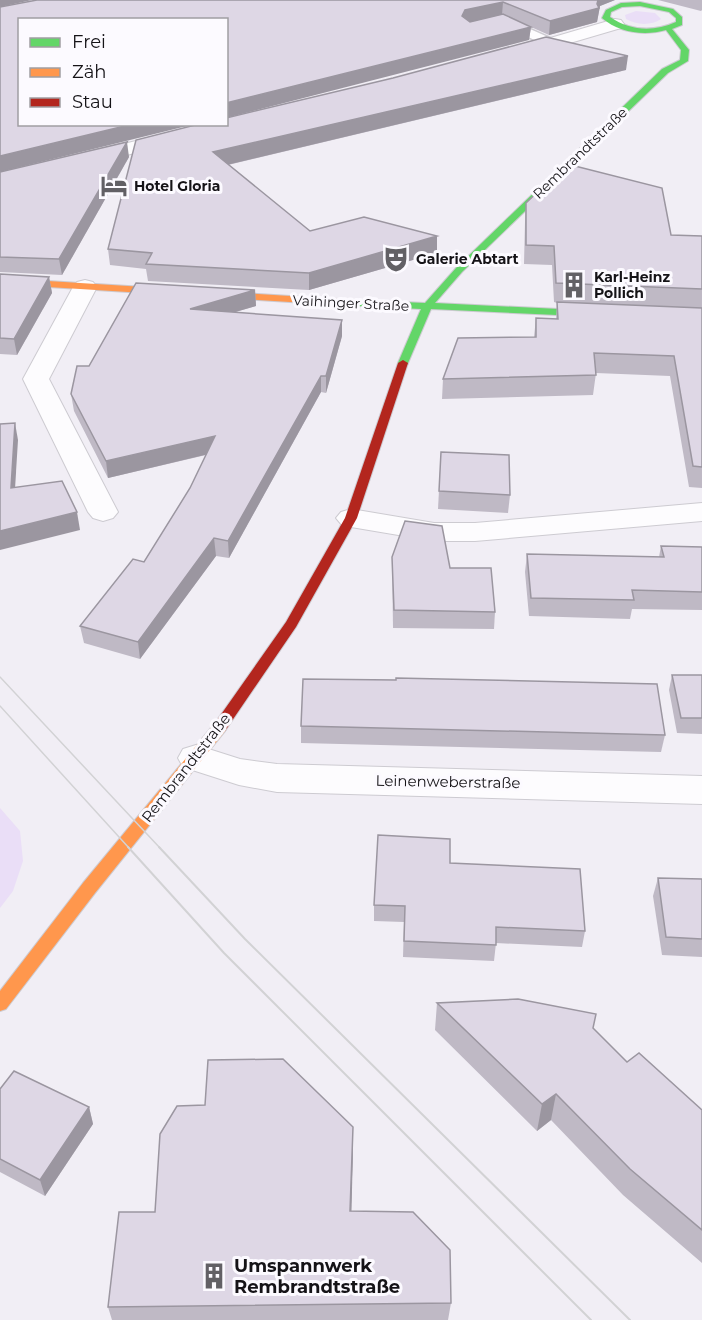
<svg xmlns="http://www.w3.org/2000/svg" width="702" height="1320" font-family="Montserrat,sans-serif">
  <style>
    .green { fill: #eadef7 }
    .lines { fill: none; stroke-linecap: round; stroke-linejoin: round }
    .lane-casing { stroke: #cdcbd1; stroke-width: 3 }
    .street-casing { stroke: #cdcbd1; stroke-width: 2 }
    .fast-casing { stroke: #cdcbd1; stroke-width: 2 }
    .slow-casing { stroke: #cdcbd1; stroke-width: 2 }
    .jam-casing { stroke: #cdcbd1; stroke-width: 2 }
    .lane { fill: #fdfcfe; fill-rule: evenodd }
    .street { fill: #fdfcfe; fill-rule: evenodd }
    .fast { fill: #63d668; fill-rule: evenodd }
    .slow { fill: #ff974d; fill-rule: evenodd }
    .jam { fill: #b3261e; fill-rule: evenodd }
    .tram-far1 { stroke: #d2d2d4; stroke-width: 1.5 }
    .tram { stroke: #d2d2d4; stroke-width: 2 }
    .wall { fill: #bfb9c5 }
    .shaded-wall { fill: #9b96a0 }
    .building { fill: #ded7e5; stroke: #9b96a0; stroke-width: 1.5 }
    .labels { text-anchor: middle; stroke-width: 6; stroke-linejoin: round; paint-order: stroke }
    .far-street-label { font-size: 14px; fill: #151317; stroke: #fcfaff }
    .far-poi-label { font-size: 14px; font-weight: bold; fill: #151317; stroke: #fcfaff; text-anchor: start }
    .street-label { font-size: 15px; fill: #151317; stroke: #fcfaff }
    .near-poi-label { font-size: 18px; font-weight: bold; fill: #151317; stroke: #fcfaff; text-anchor: start }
  </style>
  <rect width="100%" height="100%" fill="#f1eef5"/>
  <!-- green -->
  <g class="green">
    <path d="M636,11L655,13L661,19C651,26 636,25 626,19L625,15Z"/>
    <polygon points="0,808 20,831 23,861 13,891 0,908"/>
  </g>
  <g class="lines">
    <!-- lane casing -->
    <g class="lane-casing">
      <polygon id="lane" points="503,17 557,41 559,44 553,48 549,47 499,23 499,19"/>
    </g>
    <!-- street casing -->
    <g class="street-casing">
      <g id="street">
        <polygon points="615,19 621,20 624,24 621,28 519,58 513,57 510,53 513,49"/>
        <polygon points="177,131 184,133 187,137 184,141 0,186 0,174"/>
        <polygon points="85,280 93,282 97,287 49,379 118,512 113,518 103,521 93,518 88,512 23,379 73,287 77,282"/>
        <polygon points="702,503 702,521 475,541 434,541 351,527 341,524 336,518 341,512 351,509 434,523 475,523"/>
        <polygon points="196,745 240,759 277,764 702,776 702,804 277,792 239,785 183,767 178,758 183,749"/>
      </g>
    </g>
    <!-- fast casing -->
    <g class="fast-casing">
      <path id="fast" d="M640,2L673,9L682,17V25L672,29L689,50L688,61L668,73L462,272L435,303L600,311L605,314L600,317L431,309L408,363L407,365H399L398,363L421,309L338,305L333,302L338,299L425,303L456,268L662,69L680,60L681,50L666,30C645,36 619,33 602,18L606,10L621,3ZM640,6L669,12L676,18V22C653,32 631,31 610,17L611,12L622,7Z"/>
    </g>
    <!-- slow casing -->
    <g class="slow-casing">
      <g id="slow">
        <polygon points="0,278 338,299 343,302 338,305 0,284"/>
        <polygon points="220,722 225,723 227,727 225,731 95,893 6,1009 0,1011 0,991 83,883 215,723"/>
      </g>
    </g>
    <!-- jam casing -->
    <g class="jam-casing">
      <polygon id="jam" points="403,360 408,363 357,518 296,627 225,731 215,731 213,727 215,723 286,622 345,518 398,363"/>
    </g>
    <!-- lane -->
    <use href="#lane" class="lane"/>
    <!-- street -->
    <use href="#street" class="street"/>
    <!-- fast -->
    <use href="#fast" class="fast"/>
    <!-- slow -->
    <use href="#slow" class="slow"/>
    <!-- jam -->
    <use href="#jam" class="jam"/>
    <!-- tram-far1 -->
    <g class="tram-far1">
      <polyline points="0,677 160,848"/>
      <polyline points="0,706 129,848"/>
    </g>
    <!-- tram -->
    <g class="tram">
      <polyline points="128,847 224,953 591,1320"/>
      <polyline points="159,847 245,939 630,1320"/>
    </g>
  </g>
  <!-- wall -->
  <g class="wall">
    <polygon points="37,0 615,0 600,6 597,22 549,35 531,27 529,40 226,20"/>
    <polygon points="658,0 702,0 702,10 701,11"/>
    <polygon points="626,70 228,165 310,231 437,253 309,290 148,281 146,269 110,265 108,249 199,124"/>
    <polygon points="129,157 62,275 0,272 0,172"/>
    <polygon points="526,203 671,235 702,236 702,488 689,487 670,376 596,373 593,395 442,399 443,379 534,337 536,318 556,319 557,303 554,302 552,265 524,264 525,222"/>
    <polygon points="0,274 49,277 52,293 17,355 0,354"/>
    <polygon points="255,290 256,306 235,312 342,336 326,393 321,392 229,558 216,556 140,659 84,643 80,626 144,562 190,488 206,455 108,478 74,411 71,394 89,366"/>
    <polygon points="441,452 510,495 508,513 438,509"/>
    <polygon points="661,546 702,547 702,610 632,609 630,619 529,616 525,572 527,554 659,557"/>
    <polygon points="392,557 450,568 495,612 494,629 393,628"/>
    <polygon points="672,675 702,675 702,734 677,733 669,690"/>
    <polygon points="301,726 665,735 661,752 301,743"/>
    <polygon points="450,863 585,931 582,947 496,943 494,961 403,957 404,922 374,921 374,905"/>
    <polygon points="658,878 702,879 702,957 662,955 653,896"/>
    <polygon points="437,1003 593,1028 627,1062 702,1110 702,1263 623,1195 551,1120 537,1131 435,1030"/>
    <polygon points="0,1089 89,1107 93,1124 45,1196 0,1172"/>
    <polygon points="353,1148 351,1211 451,1303 448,1320 112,1320 108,1307"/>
  </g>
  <!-- shaded-wall -->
  <g class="shaded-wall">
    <polygon points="0,0 32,0 0,7"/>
    <polygon points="598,0 615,0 600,6 597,22 549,35 550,21 597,4"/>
    <polygon points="503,2 502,15 464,24 462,16 465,10"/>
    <polygon points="531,27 529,40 226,118 226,103"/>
    <polygon points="628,56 626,70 214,168 213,152"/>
    <polygon points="133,124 195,124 0,172 0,156"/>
    <polygon points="127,142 129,157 62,275 59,259"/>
    <polygon points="437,236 437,253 309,290 309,273"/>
    <polygon points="49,277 52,293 17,355 14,339"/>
    <polygon points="255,290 256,306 191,325 190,309"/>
    <polygon points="342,320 342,336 326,393 326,376"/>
    <polygon points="321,376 321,392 229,558 228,541"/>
    <polygon points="15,423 18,440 14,505 11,488"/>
    <polygon points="215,436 217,452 108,478 106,461"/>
    <polygon points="77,512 80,530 0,550 0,531"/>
    <polygon points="214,538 216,556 140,659 138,642"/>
    <polygon points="556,1094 551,1120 537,1131 542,1104"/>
    <polygon points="89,1107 93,1124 45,1196 40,1180"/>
    <polygon points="353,1127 353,1148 351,1231 350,1211"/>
  </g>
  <!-- building -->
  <g class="building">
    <polygon points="37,0 598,0 597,4 599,8 550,21 503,2 465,10 462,16 470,22 503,14 531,27 226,103 226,20 20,20 20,124 133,124 0,156 0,7"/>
    <polygon points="546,37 628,56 213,152 310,231 364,217 437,236 309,273 146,264 152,253 108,249 136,140 199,124 226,124 226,118 393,78"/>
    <polygon points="127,142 59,259 0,257 0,172"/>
    <polygon points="567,164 662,188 671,235 702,236 702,289 556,283 554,246 526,245 526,203"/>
    <polygon points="0,274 49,277 14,339 0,338"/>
    <polygon points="136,283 255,290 190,309 342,320 326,376 321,376 228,541 214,538 138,642 80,626 133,559 144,562 190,488 215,436 106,461 71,394 77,366 89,366"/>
    <polygon points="557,302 702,308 702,467 693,466 674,356 594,353 596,375 443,379 458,338 536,337 536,318 558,319"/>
    <polygon points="15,423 11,488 62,481 77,512 0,531 0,424"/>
    <polygon points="441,452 509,455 510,495 439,491"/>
    <polygon points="405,521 442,526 450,568 491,568 495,612 394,610 392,557"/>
    <polygon points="661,546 702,547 702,592 632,590 634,600 531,598 527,554 664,557"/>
    <polygon points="672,675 702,675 702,718 681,718"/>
    <polygon points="396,678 657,684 665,735 301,726 303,679 396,680"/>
    <polygon points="378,835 450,839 450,863 580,869 585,931 496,927 496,945 404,941 405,906 374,905"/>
    <polygon points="658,878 702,879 702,939 666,937"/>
    <polygon points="518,999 596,1014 593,1028 627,1062 639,1053 702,1110 702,1230 630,1169 556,1094 542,1104 437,1003"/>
    <polygon points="283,1059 353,1127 350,1211 413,1212 450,1250 451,1303 108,1307 119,1212 155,1212 160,1134 177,1106 205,1105 208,1060"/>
    <polygon points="14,1071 89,1107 40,1180 0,1159 0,1089"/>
  </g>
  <!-- icons -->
  <defs>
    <g id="hotel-bare" transform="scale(2.07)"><path d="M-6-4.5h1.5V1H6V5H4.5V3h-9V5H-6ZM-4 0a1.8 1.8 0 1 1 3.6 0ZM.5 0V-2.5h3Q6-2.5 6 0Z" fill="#626065" stroke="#fcfaff" stroke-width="2.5" paint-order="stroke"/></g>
    <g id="theatre-bare" transform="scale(2.07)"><path d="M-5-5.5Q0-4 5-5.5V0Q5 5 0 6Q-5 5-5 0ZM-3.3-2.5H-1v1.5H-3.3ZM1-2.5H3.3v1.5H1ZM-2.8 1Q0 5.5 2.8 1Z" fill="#626065" stroke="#fcfaff" stroke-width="2.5" paint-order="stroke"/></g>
    <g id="building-bare" transform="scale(2.07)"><path d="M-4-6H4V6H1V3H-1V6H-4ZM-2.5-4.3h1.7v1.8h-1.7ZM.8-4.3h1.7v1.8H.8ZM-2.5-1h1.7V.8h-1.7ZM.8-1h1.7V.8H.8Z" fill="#626065" stroke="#fcfaff" stroke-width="2.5" paint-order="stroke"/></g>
  </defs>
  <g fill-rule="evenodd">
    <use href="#hotel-bare" x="114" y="186"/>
    <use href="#theatre-bare" x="396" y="259"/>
    <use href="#building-bare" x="574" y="285"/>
    <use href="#building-bare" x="214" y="1276"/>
  </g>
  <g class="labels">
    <!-- far-street labels -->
    <g class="far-street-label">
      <text transform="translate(580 153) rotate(-44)" y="5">Rembrandtstraße</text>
      <text transform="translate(351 303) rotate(3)" y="5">Vaihinger Straße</text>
    </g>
    <!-- far-poi labels -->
    <g class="far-poi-label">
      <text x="134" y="191">Hotel Gloria</text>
      <text x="416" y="264">Galerie Abtart</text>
      <text x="594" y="282">Karl-Heinz<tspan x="594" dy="16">Pollich</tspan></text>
    </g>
    <!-- street labels -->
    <g class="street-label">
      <text transform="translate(186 768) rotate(-52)" y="5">Rembrandtstraße</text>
      <text transform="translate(448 782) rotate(1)" y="5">Leinenweberstraße</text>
    </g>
    <!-- near-poi labels -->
    <g class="near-poi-label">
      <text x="234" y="1272">Umspannwerk<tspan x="234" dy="21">Rembrandtstraße</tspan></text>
    </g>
  </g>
  <!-- legend -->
  <rect x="18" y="18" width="210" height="108" fill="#fcfaff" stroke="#a09ea2" stroke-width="1.5"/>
  <rect x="30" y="38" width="30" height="9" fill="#63d668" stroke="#a09ea2" stroke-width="1.5"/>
  <text x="72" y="48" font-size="18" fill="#151317">Frei</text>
  <rect x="30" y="68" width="30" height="9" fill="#ff974d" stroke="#a09ea2" stroke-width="1.5"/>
  <text x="72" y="78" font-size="18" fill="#151317">Zäh</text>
  <rect x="30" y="98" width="30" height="9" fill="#b3261e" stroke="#a09ea2" stroke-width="1.5"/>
  <text x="72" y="108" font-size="18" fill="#151317">Stau</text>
</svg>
